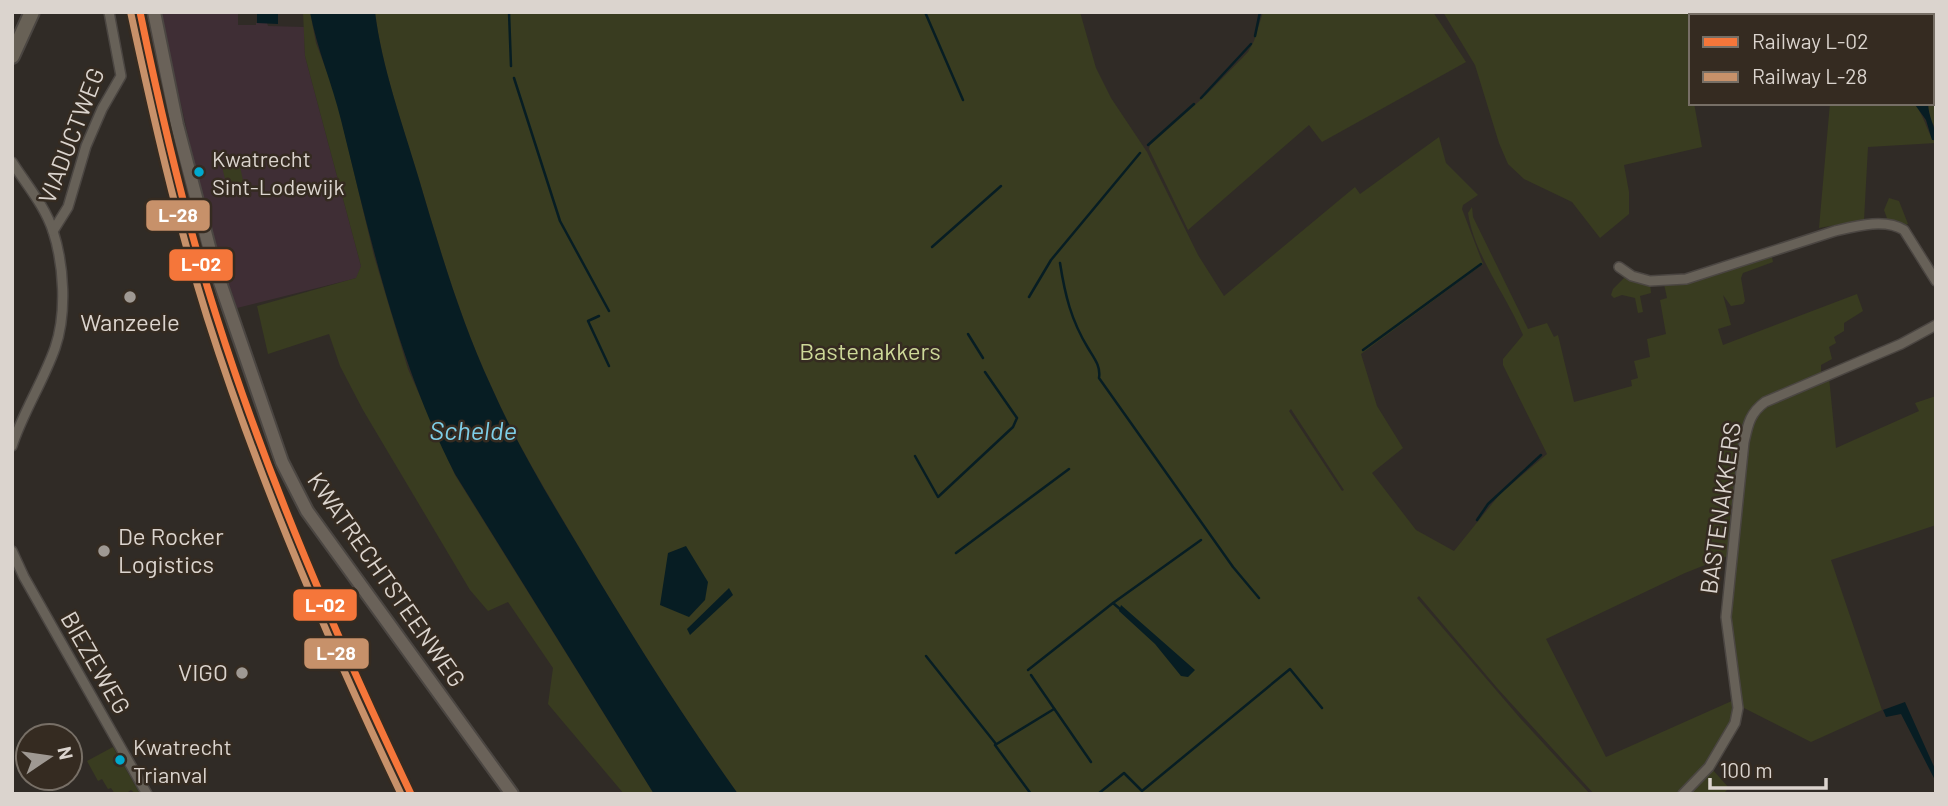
<svg xmlns="http://www.w3.org/2000/svg" width="1948" height="806" font-family="Barlow,sans-serif">
  <style>
    .education { fill: #3f2e35 }
    .green { fill: #393c20; fill-rule: evenodd }
    .water { fill: #071d23 }
    .lines { fill: none; stroke-linecap: round; stroke-linejoin: round }
    .stream { stroke: #071d23; stroke-width: 2.5 }
    .street-casing { stroke: #4b4642; stroke-width: 12 }
    .secondary-casing { stroke: #4b4642; stroke-width: 16 }
    .primary-casing { stroke: #4b4642; stroke-width: 18 }
    .street { stroke: #676158; stroke-width: 9 }
    .secondary { stroke: #6a6259; stroke-width: 12 }
    .primary { stroke: #686156; stroke-width: 14 }
    .rail-1-casing { stroke: #352b21; stroke-width: 12 }
    .rail-2-casing { stroke: #352b21; stroke-width: 12 }
    .rail-1 { stroke: #f5763a; stroke-width: 7 }
    .rail-2 { stroke: #c7916a; stroke-width: 7 }
    .bus-dot { fill: #00a9ce; stroke: #352b21; stroke-width: 2.5 }
    .poi-dot { fill: #9f9993; stroke: #352b21; stroke-width: 2.5 }
    .labels { text-anchor: middle; stroke-width: 5; stroke-linejoin: round; paint-order: stroke }
    .bus-label { font-size: 22px; fill: #dbd4ce; stroke: #352b21; text-anchor: start }
    .street-label { font-size: 24px; fill: #dbd4ce; stroke: #352b21 }
    .poi-label { font-size: 24px; fill: #dbd4ce; stroke: #352b21 }
    .park-label { font-size: 24px; fill: #cdd898; stroke: #352b21 }
    .water-label { font-size: 26px; font-style: italic; fill: #7ecee7; stroke: #352b21 }
    .line-badge { stroke: #352b21; stroke-width: 2.5 }
    .badge-label { font-size: 19px; text-anchor: middle; font-weight: bold; fill: #fff }
  </style>
  <rect width="100%" height="100%" fill="#302b26"/>
  <!-- education -->
  <polygon class="education" points="160,12 238,12 238,25 256,25 256,23 267,23 268,26 304,27 305,56 361,266 357,278 237,308 220,259 199,184"/>
  <!-- green -->
  <g class="green">
    <polygon points="303,12 310,12 316,43 335,93 374,256 408,369 455,475 654,794 624,794 548,704 553,668 508,602 488,611 470,590 363,410 340,366 329,334 268,354 257,306 356,278 361,266 305,56"/>
    <path d="M375,12H1080L1096,68L1111,98L1147,152L1198,255L1224,296L1355,187L1360,194L1439,137L1446,163L1478,195L1463,205L1462,209L1483,264L1361,354L1377,406L1403,448L1372,473L1416,530L1454,551L1500,494L1547,454L1503,365V359L1523,335C1507,296 1474,255 1468,213L1472,207L1473,217L1528,329L1547,323L1554,337L1558,335L1574,402L1632,386L1631,380L1638,378L1634,361L1650,357L1647,339L1666,334L1660,300L1667,298L1664,284L1771,253L1773,262L1743,273L1741,278L1745,301L1743,304L1731,306L1723,295L1731,325L1718,329L1723,345L1857,294L1863,311L1844,323V331L1834,337L1836,343L1829,347L1832,359L1821,365V373C1804,381 1760,397 1749,411C1736,427 1730,530 1728,556L1685,573L1546,639L1606,757L1734,700C1738,737 1702,770 1680,794H1594L1498,689L1419,596L1417,598L1520,718L1590,794H738C681,714 630,633 580,549C549,496 516,443 491,386C460,319 439,247 418,176C402,123 382,68 375,12ZM1291,409L1344,490L1342,491L1289,411Z"/>
    <polygon points="1263,12 1433,12 1466,62 1322,142 1309,125 1188,230 1149,149 1150,145 1206,95 1248,52 1254,41"/>
    <polygon points="1443,12 1703,12 1702,16 1691,16 1691,71 1688,73 1691,103 1694,103 1702,147 1624,165 1629,192 1629,214 1600,238 1572,202 1524,179 1508,164 1499,143 1475,65"/>
    <polygon points="1910,12 1936,12 1936,75 1932,69 1932,16 1911,16"/>
    <polygon points="1936,84 1936,128 1930,120 1928,103 1932,103 1932,85"/>
    <path d="M1830,103H1917L1916,106C1925,117 1928,136 1936,143L1868,147L1864,220L1819,228Z"/>
    <polygon points="239,162 245,189 228,193 222,166"/>
    <polygon points="1889,198 1899,201 1908,224 1903,226 1888,221 1884,210"/>
    <polygon points="1625,277 1650,283 1651,293 1640,296 1643,312 1638,313 1635,298 1622,295 1614,298 1611,295 1613,289"/>
    <polygon points="1829,377 1836,448 1919,411 1915,403 1936,396 1936,525 1831,560 1882,710 1811,742 1744,708 1741,704 1729,626 1747,439 1751,424 1763,407"/>
    <polygon points="113,747 139,792 136,794 131,790 125,794 115,794 111,788 108,789 102,779 98,781 87,761"/>
    <polygon points="1712,769 1729,788 1723,794 1690,794"/>
  </g>
  <!-- water -->
  <g class="water">
    <polygon points="257,12 278,12 278,24 257,23"/>
    <path d="M310,12H375C382,68 402,122 418,176C439,247 460,319 491,386C516,443 548,496 580,549C630,633 681,714 738,794H654L455,474C398,363 371,241 341,120C332,83 317,49 310,12Z"/>
    <path d="M1917,103H1928C1928,117 1936,127 1936,140H1932L1926,120L1916,106Z"/>
    <polygon points="686,546 708,582 705,600 689,617 660,605 668,553"/>
    <polygon points="729,588 733,595 690,635 687,629"/>
    <polygon points="1121,605 1195,670 1188,677 1181,676 1155,644 1119,611"/>
    <polygon points="1905,702 1936,771 1936,782 1901,714 1886,717 1883,710"/>
  </g>
  <g class="lines">
    <!-- stream -->
    <g class="stream">
      <polyline points="509,12 511,66"/>
      <polyline points="925,12 963,100"/>
      <polyline points="1914,12 1915,16"/>
      <polyline points="1255,36 1260,12"/>
      <polyline points="1932,60 1936,68"/>
      <polyline points="514,78 560,221 609,311"/>
      <polyline points="1201,98 1251,44"/>
      <polyline points="1148,145 1194,104"/>
      <polyline points="932,247 1001,186"/>
      <path d="M1060,263C1065,295 1071,320 1088,348C1094,358 1101,366 1099,378L1233,567L1259,598"/>
      <polyline points="1029,297 1051,260 1140,153"/>
      <polyline points="599,316 588,321 609,366"/>
      <polyline points="968,334 983,358"/>
      <polyline points="1363,350 1481,264"/>
      <polyline points="915,456 938,497 1013,427 1017,418 985,372"/>
      <polyline points="1477,520 1488,504 1541,455"/>
      <polyline points="956,553 1069,469"/>
      <polyline points="1113,603 1120,609"/>
      <polyline points="926,656 996,744"/>
      <polyline points="1028,670 1113,603 1201,540"/>
      <polyline points="1031,675 1091,762"/>
      <polyline points="1031,794 995,745 1054,709"/>
      <polyline points="1098,794 1124,773 1142,791 1290,669 1322,708"/>
    </g>
    <!-- street casing -->
    <g class="street-casing">
      <g id="street">
        <path d="M12,162C26,184 45,206 53,231C64,265 67,313 55,348C43,382 23,412 12,446"/>
        <polyline points="53,231 68,207 86,146 102,109 121,76 109,12"/>
        <path d="M1619,267L1632,276L1650,281L1686,279L1835,231C1856,226 1885,218 1904,230L1936,281"/>
        <polyline points="12,551 24,577 147,794"/>
        <path d="M1683,794L1709,767L1735,723L1738,708L1726,617L1744,442C1748,424 1750,413 1765,402L1901,344L1936,325"/>
      </g>
    </g>
    <!-- secondary casing -->
    <g class="secondary-casing">
      <polyline id="secondary" points="154,12 177,125 213,262 282,462 307,511 512,794"/>
    </g>
    <!-- primary casing -->
    <g class="primary-casing">
      <polyline id="primary" points="12,56 32,12"/>
    </g>
    <!-- street -->
    <use href="#street" class="street"/>
    <!-- secondary -->
    <use href="#secondary" class="secondary"/>
    <!-- primary -->
    <use href="#primary" class="primary"/>
    <!-- rail-1 casing -->
    <g class="rail-1-casing">
      <path id="rail-1" d="M140,12C161,114 184,215 216,315C268,480 337,638 411,794"/>
    </g>
    <!-- rail-2 casing -->
    <g class="rail-2-casing">
      <path id="rail-2" d="M131,14C153,116 176,218 207,317C259,481 327,639 401,794"/>
    </g>
    <!-- rail-1 -->
    <use href="#rail-1" class="rail-1"/>
    <!-- rail-2 -->
    <use href="#rail-2" class="rail-2"/>
  </g>
  <!-- markers -->
  <g class="bus-dot">
    <circle cx="199" cy="172" r="6"/>
    <circle cx="120" cy="760" r="6"/>
  </g>
  <g class="poi-dot">
    <circle cx="130" cy="297" r="7"/>
    <circle cx="104" cy="551" r="7"/>
    <circle cx="242" cy="673" r="7"/>
  </g>
  <g class="labels">
    <!-- bus labels -->
    <g class="bus-label">
      <text x="212" y="167">Kwatrecht<tspan x="212" dy="28">Sint-Lodewijk</tspan></text>
      <text x="133" y="755">Kwatrecht<tspan x="133" dy="28">Trianval</tspan></text>
    </g>
    <!-- street labels -->
    <g class="street-label">
      <text transform="translate(72 136) rotate(-69)" y="8">VIADUCTWEG</text>
      <text transform="translate(1721 508) rotate(-82)" y="8">BASTENAKKERS</text>
      <text transform="translate(386 580) rotate(55)" y="8">KWATRECHTSTEENWEG</text>
      <text transform="translate(95 663) rotate(60)" y="8">BIEZEWEG</text>
    </g>
    <!-- poi labels -->
    <g class="poi-label">
      <text x="130" y="331">Wanzeele</text>
      <text x="118" y="545" text-anchor="start">De Rocker<tspan x="118" dy="28">Logistics</tspan></text>
      <text x="228" y="681" text-anchor="end">VIGO</text>
    </g>
    <!-- park labels -->
    <g class="park-label">
      <text x="870" y="360">Bastenakkers</text>
    </g>
    <!-- water labels -->
    <g class="water-label">
      <text x="473" y="440">Schelde</text>
    </g>
  </g>
  <g class="line-badge">
    <rect x="145" y="199" width="66" height="33" rx="7" fill="#c7916a"/>
    <rect x="168" y="248" width="66" height="34" rx="7" fill="#f5763a"/>
    <rect x="292" y="588" width="66" height="34" rx="7" fill="#f5763a"/>
    <rect x="303" y="637" width="67" height="33" rx="7" fill="#c7916a"/>
  </g>
  <g class="badge-label">
    <text x="178" y="222">L-28</text>
    <text x="201" y="271">L-02</text>
    <text x="325" y="612">L-02</text>
    <text x="336" y="660">L-28</text>
  </g>
  <!-- border -->
  <rect width="1948" height="806" fill="none" stroke="#dbd4ce" stroke-width="28"/>
  <!-- legend -->
  <rect x="1689" y="14" width="245" height="91" fill="#352b21" stroke="#776f66" stroke-width="2"/>
  <rect x="1703" y="37" width="35" height="10" fill="#f5763a" stroke="#776f66" stroke-width="2"/>
  <text x="1752" y="49" font-size="21" fill="#dbd4ce">Railway L-02</text>
  <rect x="1703" y="72" width="35" height="10" fill="#c7916a" stroke="#776f66" stroke-width="2"/>
  <text x="1752" y="84" font-size="21" fill="#dbd4ce">Railway L-28</text>
  <!-- north arrow -->
  <g transform="translate(49 757) rotate(77)"><circle r="33" fill="#352b21" stroke="#776f66" stroke-width="2"/>
  <path d="M0-5L12 26L0 18L-12 26Z" fill="#9f9993"/>
  <text y="-10" font-size="19" font-weight="bold" text-anchor="middle" fill="#dbd4ce">N</text>
  </g>
  <!-- scale -->
  <path d="M1710 778v10h116v-10" fill="none" stroke="#dbd4ce" stroke-width="3.5"/>
  <text x="1720" y="778" font-size="21" fill="#dbd4ce" stroke="#352b21" stroke-width="5" paint-order="stroke">100 m</text>
</svg>
